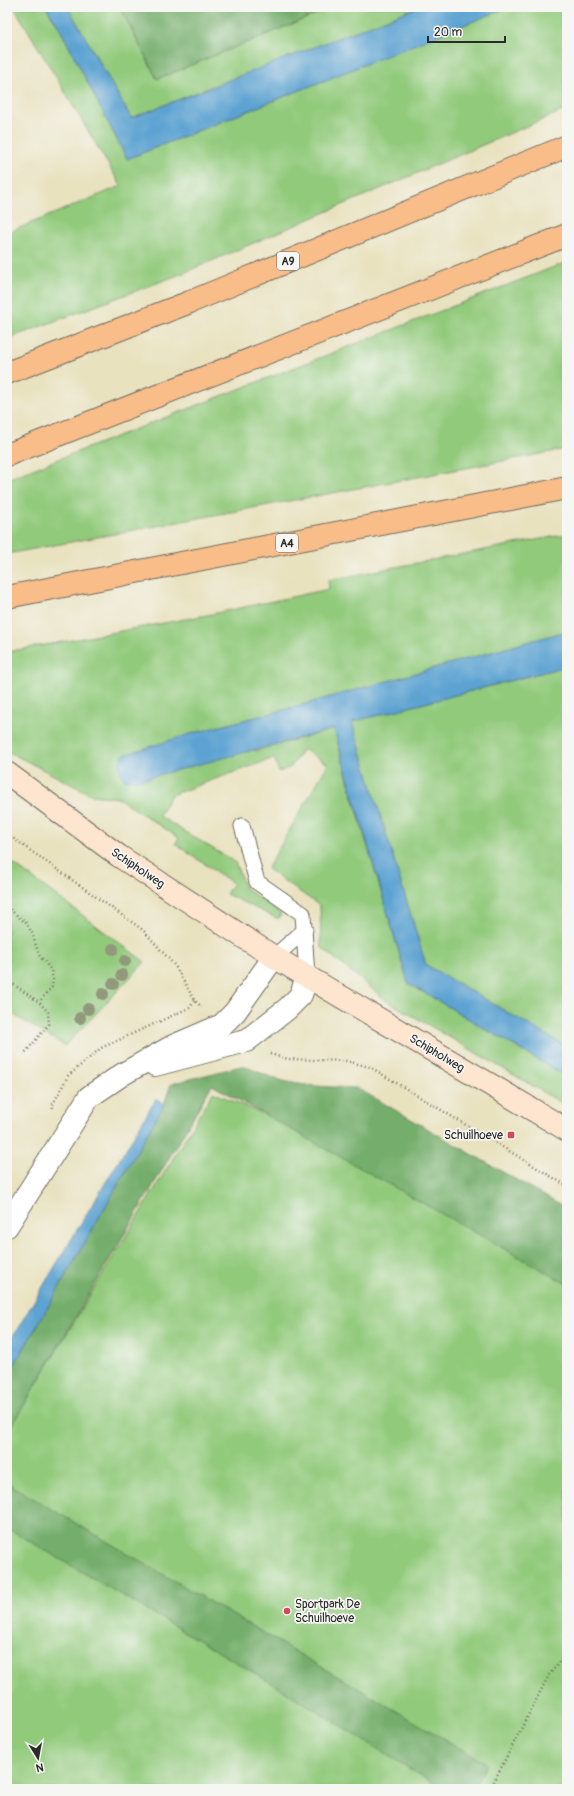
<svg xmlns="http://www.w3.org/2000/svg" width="574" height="1796" font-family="Pangolin,sans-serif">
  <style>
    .green { fill: #92ca7c; stroke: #5e7a54 }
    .forest { fill: #75ae6c; stroke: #506c4c }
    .water { fill: #5ca2d2; stroke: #44667e }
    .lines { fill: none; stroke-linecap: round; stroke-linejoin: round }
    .service-casing { stroke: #6e6b5f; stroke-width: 17 }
    .minor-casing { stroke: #6e6b5f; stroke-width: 24 }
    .secondary-casing { stroke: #6e6b5f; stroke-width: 24 }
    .motorway-casing { stroke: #6e6b5f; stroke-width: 24 }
    .path { stroke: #6e6b5f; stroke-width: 2.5; stroke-dasharray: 1 3; stroke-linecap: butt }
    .service { stroke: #fff; stroke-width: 15 }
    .minor { stroke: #fff; stroke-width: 22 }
    .secondary { stroke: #fde5d0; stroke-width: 22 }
    .motorway { stroke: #f9bd89; stroke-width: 22 }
    .tree { fill: #92987b }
    .poi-dot { fill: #d1495b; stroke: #f6f6f2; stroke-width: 1.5 }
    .labels { text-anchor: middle; stroke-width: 3.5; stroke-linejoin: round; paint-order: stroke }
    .shield { fill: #f6f6f2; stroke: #686867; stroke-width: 1 }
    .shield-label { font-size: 11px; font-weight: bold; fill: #2b2b2b }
    .street-label { font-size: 12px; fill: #2b2b2b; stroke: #f6f6f2 }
    .poi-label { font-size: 12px; fill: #2b2b2b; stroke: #f6f6f2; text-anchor: end }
  </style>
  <rect width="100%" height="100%" fill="#f6f6f2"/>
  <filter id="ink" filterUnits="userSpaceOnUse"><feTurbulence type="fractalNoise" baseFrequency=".025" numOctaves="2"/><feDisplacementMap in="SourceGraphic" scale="8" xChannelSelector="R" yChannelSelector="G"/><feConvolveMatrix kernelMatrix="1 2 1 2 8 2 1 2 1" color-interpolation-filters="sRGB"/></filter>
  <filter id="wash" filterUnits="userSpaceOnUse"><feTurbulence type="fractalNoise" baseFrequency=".012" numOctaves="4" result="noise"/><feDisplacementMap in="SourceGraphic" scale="16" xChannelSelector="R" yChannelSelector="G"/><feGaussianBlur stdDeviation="0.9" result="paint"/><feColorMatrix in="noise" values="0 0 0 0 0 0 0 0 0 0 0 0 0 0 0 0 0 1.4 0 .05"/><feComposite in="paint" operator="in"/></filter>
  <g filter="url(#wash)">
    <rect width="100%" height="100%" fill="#e9e2bf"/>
    <!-- green -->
    <g class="green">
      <polygon points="14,7 46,7 59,27 127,159 509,7 567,7 567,109 181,274 7,339 7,233 121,186"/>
      <polygon points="68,7 120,7 157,79 334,7 418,7 131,118"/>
      <polygon points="567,262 567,449 7,554 7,479"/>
      <polygon points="567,534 567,631 287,709 190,734 256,751 334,729 347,777 408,983 567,1077 567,1106 384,999 321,947 320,906 267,869 328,764 303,749 291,767 279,772 274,758 171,795 159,816 235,862 245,888 281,914 278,919 226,894 233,883 175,844 179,838 118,798 92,795 7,751 7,652 207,615 329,589 328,580"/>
      <polygon points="567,666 567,1047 426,965 352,722"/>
      <polygon points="7,859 145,962 65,1046 7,1011"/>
      <polygon points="213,1092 567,1249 567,1789 7,1789 7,1433"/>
    </g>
    <!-- forest -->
    <g class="forest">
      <polygon points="120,7 334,7 157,79"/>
      <path d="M241,1066C257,1070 272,1079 288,1082C311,1087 334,1087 357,1088L567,1209V1284L212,1085L7,1434V1377L44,1314L164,1104L171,1084Z"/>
      <polygon points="7,1483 487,1764 473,1789 442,1789 285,1691 7,1528"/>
    </g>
    <!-- water -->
    <g class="water">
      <polygon points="46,7 68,7 131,118 418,7 509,7 127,159 59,27"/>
      <polygon points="567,631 567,666 352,722 426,965 567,1047 567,1077 408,983 334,729 136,781 123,779 119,765 123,755 190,734 287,709"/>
      <polygon points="156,1099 164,1104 44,1314 7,1377 7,1346"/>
    </g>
  </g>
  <g filter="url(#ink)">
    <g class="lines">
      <!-- service casing -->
      <g class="service-casing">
        <g id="service">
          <polyline points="242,826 257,882 303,914 307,976"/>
          <polyline points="274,957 305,930"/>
        </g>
      </g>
      <!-- minor casing -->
      <g class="minor-casing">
        <g id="minor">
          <polyline points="155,1065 246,1041 287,1009 301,995 307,976"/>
          <polyline points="7,1226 89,1097 123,1074 173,1046 222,1025 235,1012 274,957"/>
        </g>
      </g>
      <!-- secondary casing -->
      <g class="secondary-casing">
        <polyline id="secondary" points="7,773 119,856 274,957 567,1130"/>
      </g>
      <!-- motorway casing -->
      <g class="motorway-casing">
        <g id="motorway">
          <polyline points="7,373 190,302 567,146"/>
          <polyline points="7,455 567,235"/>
          <polyline points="7,597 567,488"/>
        </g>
      </g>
      <!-- path -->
      <g class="path">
        <polyline points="7,834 143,930 175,966 195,1001 202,1007"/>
        <polyline points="7,907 27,924 32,933 39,955 51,970 53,979 52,987 39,1002"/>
        <polyline points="7,980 39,1002 48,1012 49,1024 24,1054"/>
        <polyline points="270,1054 288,1059 346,1061 370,1067 567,1186"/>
        <polyline points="53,1108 52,1106 68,1076 101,1048 189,1008 195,1001"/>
        <polyline points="490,1789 549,1675 567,1653"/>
      </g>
      <!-- service -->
      <use href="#service" class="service"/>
      <!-- minor -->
      <use href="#minor" class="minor"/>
      <!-- secondary -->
      <use href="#secondary" class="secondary"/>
      <!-- motorway -->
      <use href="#motorway" class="motorway"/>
    </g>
    <!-- trees -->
    <g class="tree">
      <circle cx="113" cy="949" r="6"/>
      <circle cx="125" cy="961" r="6"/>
      <circle cx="122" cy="975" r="6"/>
      <circle cx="113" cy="984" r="6"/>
      <circle cx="103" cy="994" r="6"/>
      <circle cx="88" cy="1009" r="6"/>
      <circle cx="80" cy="1018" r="6"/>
    </g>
  </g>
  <!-- markers -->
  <g class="poi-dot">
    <rect x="507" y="1131" width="8" height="8" rx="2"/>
    <circle cx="287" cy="1611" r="4"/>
  </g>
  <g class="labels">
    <!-- shield labels -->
    <g class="shield">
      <rect x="277" y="252" width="22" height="18" rx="3"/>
      <rect x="276" y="534" width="22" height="18" rx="3"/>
    </g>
    <g class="shield-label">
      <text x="288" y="265">A9</text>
      <text x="287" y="547">A4</text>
    </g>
    <!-- street labels -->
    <g class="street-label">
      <text transform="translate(138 868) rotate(34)" y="4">Schipholweg</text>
      <text transform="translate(437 1053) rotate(31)" y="4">Schipholweg</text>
    </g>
    <!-- poi labels -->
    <g class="poi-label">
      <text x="503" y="1139">Schuilhoeve</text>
      <text x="295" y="1608" text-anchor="start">Sportpark De<tspan x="295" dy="14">Schuilhoeve</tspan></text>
    </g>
  </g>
  <!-- margin -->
  <rect width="574" height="1796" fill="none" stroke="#f6f6f2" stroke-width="24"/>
  <!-- north arrow -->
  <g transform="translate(38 1758) rotate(169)" stroke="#f6f6f2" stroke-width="3" paint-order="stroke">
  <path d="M0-3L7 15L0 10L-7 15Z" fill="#2b2b2b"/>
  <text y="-6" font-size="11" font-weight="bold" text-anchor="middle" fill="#2b2b2b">N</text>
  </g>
  <!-- scale -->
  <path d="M428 36v6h77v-6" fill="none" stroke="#2b2b2b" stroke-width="2"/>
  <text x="434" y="36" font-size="12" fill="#2b2b2b" stroke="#f6f6f2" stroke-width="3" paint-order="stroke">20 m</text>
</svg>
